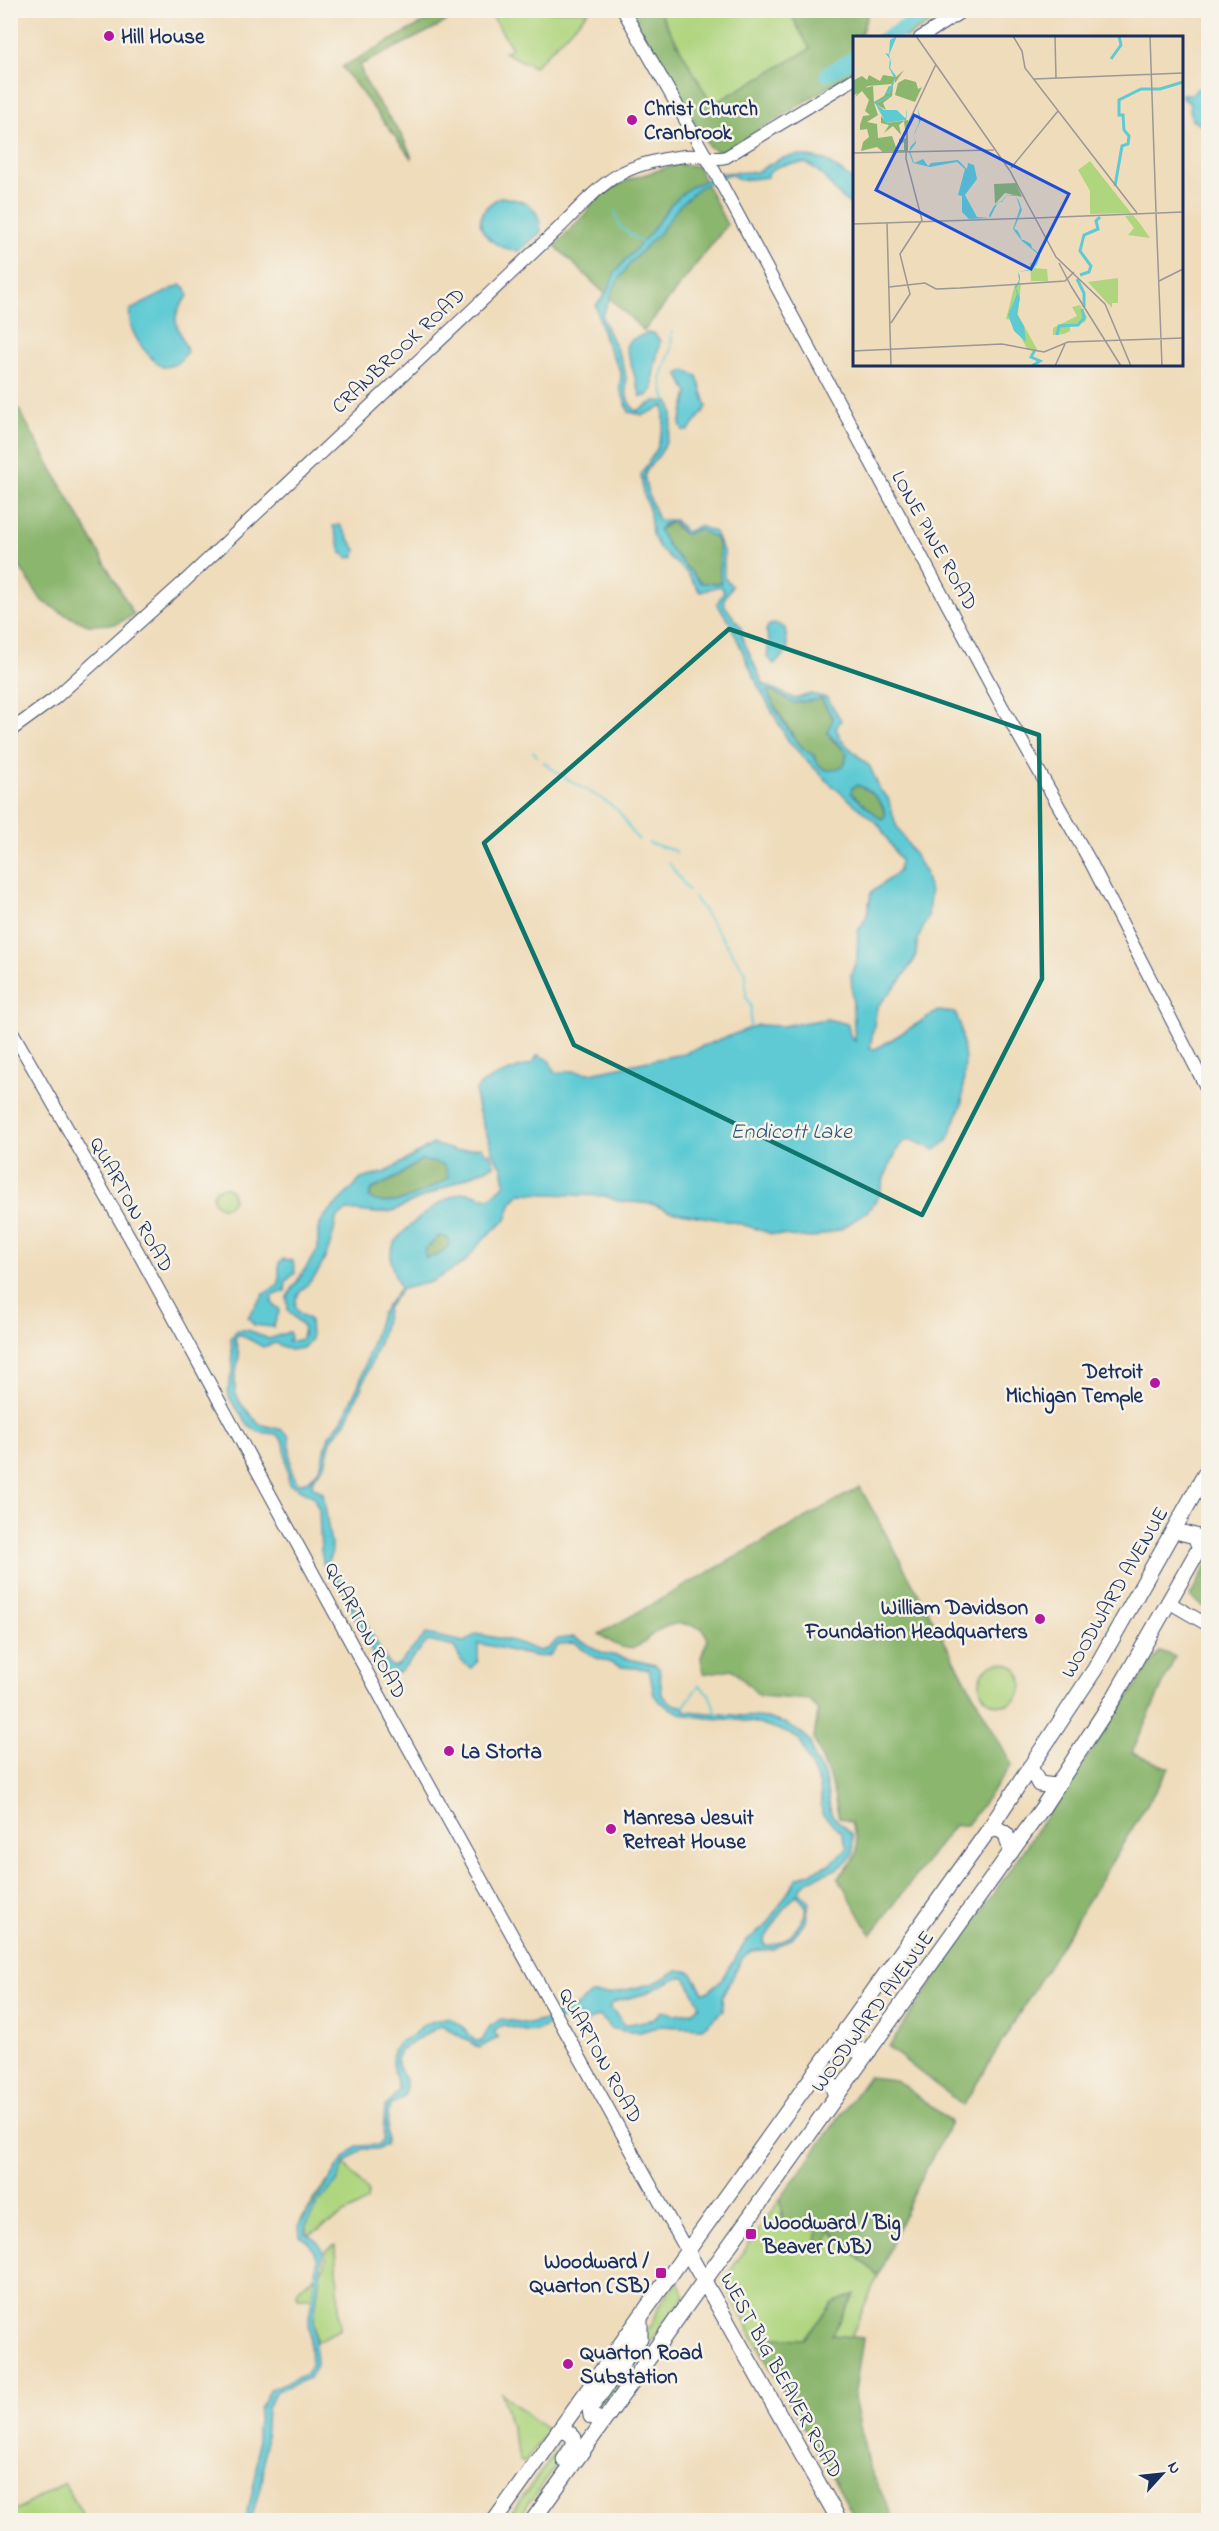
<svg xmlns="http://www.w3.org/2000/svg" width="1219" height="2531" font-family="'Indie Flower',sans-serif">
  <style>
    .green { fill: #afd57f; stroke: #65826e; stroke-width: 1.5 }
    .forest { fill: #8bb66e; stroke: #537266; stroke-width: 1.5 }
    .water { fill: #5ecad4; stroke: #3c7c99; stroke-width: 1.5; fill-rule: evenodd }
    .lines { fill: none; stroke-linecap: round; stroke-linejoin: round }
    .stream { stroke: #5ecad4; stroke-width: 2 }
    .river { stroke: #5ecad4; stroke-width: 15 }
    .tertiary-casing { stroke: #3b496c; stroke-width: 14 }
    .primary-casing { stroke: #3b496c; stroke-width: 17 }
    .tertiary { stroke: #fff; stroke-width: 12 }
    .primary { stroke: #fff; stroke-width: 15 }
    .marked { fill: none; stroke: #0f766e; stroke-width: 4.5; stroke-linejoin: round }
    .poi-dot { fill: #b5179e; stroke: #f7f3e8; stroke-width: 2 }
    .labels { text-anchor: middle; stroke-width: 5; stroke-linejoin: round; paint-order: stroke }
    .poi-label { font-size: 21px; font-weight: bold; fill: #1b2f5e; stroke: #f7f3e8; text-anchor: start }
    .street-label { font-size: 21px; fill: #1b2f5e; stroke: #f7f3e8 }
    .water-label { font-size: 22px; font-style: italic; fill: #2c567c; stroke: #f7f3e8 }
    .inset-river { fill: none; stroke: #5ecad4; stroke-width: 3 }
    .inset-road { fill: none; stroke: #9a9796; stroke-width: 1.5 }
    .view { fill: #1d4ed8; fill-opacity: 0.15; stroke: #1d4ed8; stroke-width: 3 }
    .inset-edge { fill: none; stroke: #1b2f5e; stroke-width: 3 }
  </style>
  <rect width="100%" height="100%" fill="#f7f3e8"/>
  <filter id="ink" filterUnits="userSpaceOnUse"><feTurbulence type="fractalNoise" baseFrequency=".0167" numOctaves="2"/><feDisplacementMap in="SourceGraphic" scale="12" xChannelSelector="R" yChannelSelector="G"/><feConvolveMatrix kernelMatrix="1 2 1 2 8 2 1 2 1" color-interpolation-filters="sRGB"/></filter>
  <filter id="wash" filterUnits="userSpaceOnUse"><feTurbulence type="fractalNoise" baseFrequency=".008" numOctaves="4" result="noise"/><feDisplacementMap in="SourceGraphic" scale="24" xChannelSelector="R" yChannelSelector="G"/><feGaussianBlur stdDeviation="1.35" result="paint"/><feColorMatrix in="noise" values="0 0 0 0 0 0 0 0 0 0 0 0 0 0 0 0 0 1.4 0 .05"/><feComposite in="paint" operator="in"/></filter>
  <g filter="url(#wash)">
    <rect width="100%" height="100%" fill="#efdcbb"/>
    <!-- green -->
    <g class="green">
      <polygon points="489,11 589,11 534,67 504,52 512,48"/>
      <polygon points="659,11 738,11 741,15 750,11 789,11 811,49 712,105"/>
      <circle cx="223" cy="1197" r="10"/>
      <circle cx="1001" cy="1684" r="21"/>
      <path d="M344,2163L368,2192L367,2201L309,2235L301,2220C308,2210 313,2202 319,2192C325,2180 339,2177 344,2163Z"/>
      <polygon points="781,2198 783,2227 796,2221 819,2226 826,2248 829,2229 878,2276 851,2337 831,2336 854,2295 833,2303 805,2339 774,2338 758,2346 723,2281"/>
      <path d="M336,2245L340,2329L316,2342L312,2298H298L297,2293C305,2275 330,2279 325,2251Z"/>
      <polygon points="677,2280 685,2295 605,2406 600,2409 597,2406 599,2400 653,2323 660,2304"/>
      <polygon points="502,2393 547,2430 525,2463 520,2461"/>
      <polygon points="562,2443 566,2443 568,2447 563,2456 517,2520 506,2520"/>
      <polygon points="64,2483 86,2520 11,2520 11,2513"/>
    </g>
    <!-- forest -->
    <g class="forest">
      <path d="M461,11L437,27L360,65C368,100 402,124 412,159L342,67L428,20L423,11Z"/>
      <polygon points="631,11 659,11 712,105 810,49 789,11 869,11 860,37 854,38 854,71 736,145 719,152 709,147 703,137"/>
      <polygon points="920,11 950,11 907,37 876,37"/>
      <polygon points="678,164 697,166 727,225 644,331 555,246 586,213 595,197 630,179"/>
      <polygon points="11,403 19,410 134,615 116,624 88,625 66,615 42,601 11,553"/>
      <polygon points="671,522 683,534 698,529 713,535 720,547 721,583 701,583 670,549 658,530"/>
      <path d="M771,690L795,703L821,698L833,719L830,738L847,753L845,764C842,766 837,770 833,771C814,775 774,708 767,691Z"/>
      <path d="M857,785C871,790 884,802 885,817L881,819L851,793L852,788Z"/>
      <path d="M421,1160L435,1161L446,1165L449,1178C430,1188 389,1214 369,1197L372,1190L397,1177Z"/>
      <polygon points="442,1236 449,1239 449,1245 438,1255 426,1258 425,1250 433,1239"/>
      <path d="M860,1487L1012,1765L967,1825H954L871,1935L838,1877C861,1856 860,1851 851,1822L839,1817L830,1779L814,1739L818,1711L810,1700L760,1696L732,1669L703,1674L701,1657L708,1639L702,1628C693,1626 682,1622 674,1624C637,1632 645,1668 599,1634Z"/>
      <polygon points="1208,1563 1208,1609 1190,1597"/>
      <polygon points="1160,1651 1175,1657 1132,1753 1169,1768 963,2106 888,2047"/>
      <polygon points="868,2077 896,2080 951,2122 917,2186 878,2276 830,2230 826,2249 816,2240 819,2226 796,2221 783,2227 781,2198"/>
      <polygon points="855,2294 831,2335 863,2338 854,2398 868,2464 894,2520 856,2520 758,2346 774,2338 805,2339 833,2303"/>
    </g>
    <!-- water -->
    <g class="water">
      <polygon points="1208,85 1208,122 1201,125 1192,120 1189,102 1182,98 1182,94 1191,94 1201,86"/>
      <path d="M798,155L825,160L854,181V206C834,197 827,173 806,163C791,164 773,163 767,177L741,180L730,174L700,187L679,206L661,231L631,262L616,284L602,316C607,334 619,350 624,368C629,382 621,401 637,411L655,401L669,402C677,414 668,440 661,452C657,459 647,467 645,475C643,483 655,512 658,520H675L686,532L699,526L715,532L724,553V577L732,586L724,599L725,606L741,627L742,637L763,684L795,699L810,694L827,698L841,720L836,728L841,740L870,767L880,790L888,798L896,825L925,872L930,893L928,917L918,939L915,959L901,980L877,1007L870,1048L875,1049L881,1046L938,1011L955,1013L960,1024L965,1060L962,1103L947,1141L935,1150L912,1140L905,1141L898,1148L884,1178L879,1196L868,1211L841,1229L811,1238L772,1234L738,1223L669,1211L652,1204L618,1201L605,1196L521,1193L512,1202L506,1220L484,1238L464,1263L431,1282L402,1289L388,1307L380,1340L363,1384L346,1422L331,1440L325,1465L313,1479L312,1486L323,1493L332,1552L327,1564L347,1587L352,1604L363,1618L388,1663L394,1667L399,1664L426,1634L464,1642L476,1634L514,1641L539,1651L547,1649L558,1639L574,1637L603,1653L655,1665L659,1668L662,1695L673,1704L684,1707L686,1711L766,1718L787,1724L803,1734L810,1742L814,1759L824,1775L831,1814L852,1835L853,1853C841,1878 811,1869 799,1891L809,1901L806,1922L792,1938L774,1949L751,1951L743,1957L722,1997L723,2011L702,2028L660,2026L640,2032H629L610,2028L600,2016L587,2022L582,2017L571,2014L536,2031H526L503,2025L494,2032L498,2038L479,2048L442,2025L401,2049L396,2059C400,2075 410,2079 404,2097C400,2101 394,2102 391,2105C385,2111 389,2134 386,2145L377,2149H362L345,2163L337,2182L318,2203L305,2228V2232L317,2241L323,2252L314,2319L316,2365L309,2378L277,2391L267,2407L263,2477L251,2520H246L257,2470V2429L260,2408L271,2389L306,2374L311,2364L309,2318L318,2259L308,2241L300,2236L299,2226L344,2158L357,2146L378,2145L383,2141L385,2107L399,2090L392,2064L393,2050L399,2042L412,2036L424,2024L448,2017L464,2028L475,2041H482L490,2026L502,2019L529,2024L545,2020L567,2008L577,2006L591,1994H609L655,1983L678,1970L691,1972L703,1992L709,1991L721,1980L747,1940L767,1925L797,1878L830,1864L847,1848L842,1833L822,1814L820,1786L799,1739C784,1730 763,1724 746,1721C713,1716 677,1723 654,1695L649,1669L622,1667L592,1656L575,1643L559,1644C555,1647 553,1653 550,1655C540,1662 494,1644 478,1644V1661L471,1668L462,1662L454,1647L428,1641L399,1673L388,1674L375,1659L342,1589L324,1566L321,1551L319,1510L313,1496L289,1484L284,1442L276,1434L259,1432L250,1427L230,1399L228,1390L233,1368L231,1338L237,1330H248L269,1339L289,1332L291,1337L288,1342L302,1339L304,1328L288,1310L287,1297L318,1249V1229L323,1218L361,1179L386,1172L433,1144L456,1151L481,1147L486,1154L490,1153L494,1165L393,1211L377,1213L347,1210L336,1219C334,1236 326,1261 315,1276C308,1285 292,1295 296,1308C299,1316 306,1316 310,1320L311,1339L303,1348L290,1350L275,1343L263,1347L240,1334L235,1338L239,1356L235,1378V1392L241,1404L259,1424L282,1430L289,1436L291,1470L298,1484L308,1481L320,1468L329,1436L342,1420L359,1384L381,1314L400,1288C396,1277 389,1264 391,1252C394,1233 444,1196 462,1193C472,1191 480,1198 490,1198L505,1184L502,1166L498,1163C494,1152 470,1099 477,1089C484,1078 520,1068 532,1063L538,1055L549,1060L555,1073L572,1071L591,1073L682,1054L758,1025L782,1026L827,1019L848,1024L850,1036L855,1041L851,974L857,959L858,931L867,916L871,893L899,871L900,860L879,825L828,782L789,742L758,686L729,621L717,604L724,591L722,588L719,586L700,592L687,573L660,549L652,534L650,512L643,492L641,474L657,449L664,424V406L643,415L629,412L620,389L621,373L604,338L596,306L607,292L615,272L650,233L672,203L689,188L720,173L756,172L782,158ZM674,522L685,535L698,529L716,538C723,553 717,567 721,583H701L670,549L659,530L664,524ZM771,690L793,703L822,699L833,719L827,732L847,753L845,764C832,774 819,772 814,755C797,750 774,708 767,691ZM857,785C871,790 885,802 885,817L881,819L851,793L852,788ZM421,1160L444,1165L449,1178C430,1188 389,1214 369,1197L372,1189L397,1177ZM439,1236L448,1238L449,1245L438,1255L426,1258L425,1250ZM797,1894L807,1908C802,1926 784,1948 764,1945V1940L784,1908ZM678,1977H685L700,2005L692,2012L673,2014L663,2010L654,2019L625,2025L610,2007L614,2002L644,1994Z"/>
      <path d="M501,197C526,200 540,206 541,232L519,251C484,247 462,216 501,197Z"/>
      <path d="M180,285L186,288L188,296C167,320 178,324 187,351C181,362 174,367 162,367C146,355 126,331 130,310Z"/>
      <polygon points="647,333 654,333 660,341 653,375 653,389 648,395 641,397 626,347 629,341"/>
      <polygon points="685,370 697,376 707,407 688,431 683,431 680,424 688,393 678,374"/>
      <polygon points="340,525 356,550 355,556 349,558 342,553 333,526"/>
      <polygon points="777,624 785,628 788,651 774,664 767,657 769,641 766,630 769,625"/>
      <polygon points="283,1259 293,1261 295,1273 286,1281 285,1291 272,1296 272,1303 280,1310 273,1327 254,1325 248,1317 264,1294 279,1284 279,1263"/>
    </g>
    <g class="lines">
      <!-- stream -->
      <g class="stream">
        <polyline points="615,211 620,227 643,244"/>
        <polyline points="666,402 661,378 671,351 672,332"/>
        <polyline points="533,751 537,756"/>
        <path d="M544,762C565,782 594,791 616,809C623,814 629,831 639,840"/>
        <polyline points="649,843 676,851 675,853"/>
        <polyline points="669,863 688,890"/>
        <polyline points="694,897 746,973 746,997 751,1006 750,1027"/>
        <polyline points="682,1709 699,1685 709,1694 717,1714"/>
      </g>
      <!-- river -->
      <g class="river">
        <polyline points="886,38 934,10"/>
        <polyline points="827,74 854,58"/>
      </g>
    </g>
  </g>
  <g filter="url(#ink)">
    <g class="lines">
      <!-- tertiary casing -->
      <g class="tertiary-casing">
        <g id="tertiary">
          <polyline points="623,10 716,174 1003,708 1091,863 1208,1091"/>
          <polyline points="920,38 964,10"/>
          <path d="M10,731L54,699L186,580L560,227C605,181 618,164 685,156C699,154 711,161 726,157L854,79"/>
          <polyline points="10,1028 138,1252 392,1718 687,2251"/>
          <polyline points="1170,1603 1208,1625"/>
        </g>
      </g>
      <!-- primary casing -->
      <g class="primary-casing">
        <g id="primary">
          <polyline points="1175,1531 1195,1536 1200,1548"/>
          <polyline points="1030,1767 1039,1784 1056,1786"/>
          <polyline points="988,1831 998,1829 1006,1834 1011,1852"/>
          <polyline points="846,2029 847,2039 855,2050 869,2051"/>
          <path d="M815,2072C828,2077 833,2084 836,2097"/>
          <polyline points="687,2251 839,2520"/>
          <polyline points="603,2421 591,2416 590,2409 640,2338 640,2318"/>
          <polyline points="560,2430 569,2433 574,2438 574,2445 564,2460"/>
          <polyline points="495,2520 988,1831 1095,1669 1208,1469"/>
          <polyline points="533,2520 1043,1807 1114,1698 1208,1533"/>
        </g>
      </g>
      <!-- tertiary -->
      <use href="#tertiary" class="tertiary"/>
      <!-- primary -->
      <use href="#primary" class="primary"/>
    </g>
  </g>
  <!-- marked area -->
  <path class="marked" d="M729,629L1039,735L1042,979L922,1215L574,1045L484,843Z"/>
  <!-- markers -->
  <g class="poi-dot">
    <circle cx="109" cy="36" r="6"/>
    <circle cx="632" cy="120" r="6"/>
    <circle cx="1155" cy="1383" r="6"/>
    <circle cx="1040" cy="1619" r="6"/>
    <circle cx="449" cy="1751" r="6"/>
    <circle cx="611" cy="1829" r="6"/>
    <rect x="745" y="2228" width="12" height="12" rx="3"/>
    <rect x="655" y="2267" width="12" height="12" rx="3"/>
    <circle cx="568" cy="2364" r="6"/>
  </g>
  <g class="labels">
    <!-- poi labels -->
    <g class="poi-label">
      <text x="121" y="43">Hill House</text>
      <text x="644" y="115">Christ Church<tspan x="644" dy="24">Cranbrook</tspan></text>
      <text x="1143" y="1378" text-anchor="end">Detroit<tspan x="1143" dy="24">Michigan Temple</tspan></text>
      <text x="1028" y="1614" text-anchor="end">William Davidson<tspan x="1028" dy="24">Foundation Headquarters</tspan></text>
      <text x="461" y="1758">La Storta</text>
      <text x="623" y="1824">Manresa Jesuit<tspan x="623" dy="24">Retreat House</tspan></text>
      <text x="763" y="2229">Woodward / Big<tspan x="763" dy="24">Beaver (NB)</tspan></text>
      <text x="649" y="2268" text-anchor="end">Woodward /<tspan x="649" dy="24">Quarton (SB)</tspan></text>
      <text x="580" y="2359">Quarton Road<tspan x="580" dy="24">Substation</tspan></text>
    </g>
    <!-- street labels -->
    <g class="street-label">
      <text transform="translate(398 350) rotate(-43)" y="7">CRANBROOK ROAD</text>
      <text transform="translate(935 540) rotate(61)" y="7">LONE PINE ROAD</text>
      <text transform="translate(132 1204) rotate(61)" y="7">QUARTON ROAD</text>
      <text transform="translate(1114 1592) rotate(-60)" y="7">WOODWARD AVENUE</text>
      <text transform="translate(366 1630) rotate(62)" y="7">QUARTON ROAD</text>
      <text transform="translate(872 2011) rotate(-54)" y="7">WOODWARD AVENUE</text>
      <text transform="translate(601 2055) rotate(61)" y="7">QUARTON ROAD</text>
      <text transform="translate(782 2375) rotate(61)" y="7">WEST BIG BEAVER ROAD</text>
    </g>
    <!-- water labels -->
    <g class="water-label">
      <text x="791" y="1138">Endicott Lake</text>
    </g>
  </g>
  <!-- overview -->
  <g transform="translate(853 36)">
    <rect width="330" height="330" fill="#efdcbb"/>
    <path d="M237,125L278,177L237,178V155L225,134ZM280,179L288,189L297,202L275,199L281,192L272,180ZM177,227H183L180,232L194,233L195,245H178ZM265,242V267H259V272L235,246ZM168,247L165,279L185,315L175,314L158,284L153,283L162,248ZM227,269L234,281L232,286L217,290V295L211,298L200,299V292L224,280L219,271Z" fill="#afd57f"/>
    <path d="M51,34L42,47V43L39,48L15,50L0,60L1,44L9,40L14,44L16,39L27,45L30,39L43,41ZM52,43L63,46L65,53L69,51L62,66L42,59L45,47ZM20,50L21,66L31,60L36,50L40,51L39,60L30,67L33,74L21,67L25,79L14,86L24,88L25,102L39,100L44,114H51V106L46,109V103L53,102L51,85L46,89L48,99L40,90L31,97L36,89L28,87V80L34,87L55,84V115L30,116L24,111L8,115L10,106L16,101L14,93L7,94V89L10,80L17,79L12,75L16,64L9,55L2,61L7,53ZM163,147L169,161L152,157L142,168L141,148Z" fill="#8bb66e"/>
    <path d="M44,0L36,19L37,22L38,27L37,32L43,40L42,44L36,61L23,68L31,74H44L52,82L53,81V77L54,73L61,69L63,70L65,72L68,84L61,99L63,107L57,115L61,127L70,123L75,130L78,127L105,124L114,133L115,127L121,129L124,143L112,159L124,181L137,182L136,179L141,170L146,166L149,165L152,161L155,159H162L166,165L169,174L161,193L164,194L166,197L169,204H171L178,208L179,212L183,215L186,218L187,220L184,228L179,234L165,236L167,240V243L166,248L163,252L167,262L164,278L171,290L173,306L161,295L155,279L164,258L162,251L166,244L165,236L179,233L186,219L169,205L160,193L167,172L163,160L154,159L149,166H145L137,182L116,183L109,176V160L105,159L112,133L104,126L77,131L60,127L56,116L58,110L62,106L61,98L66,87L65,72L61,69L54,73L53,87L52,84L33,87L22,67L37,59L33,57L42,43L36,32L37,23L32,17L36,18L37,4Z" fill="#5ecad4"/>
    <path class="inset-river" d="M258,23L268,9L266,0M262,150L269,110L275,108L276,100L271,94L270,79H266V64L288,53H307L330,46M227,239L236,236L238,230L227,215L231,199L245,193L243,185L247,181M224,243L231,257V271M204,299L206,290L225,289L231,282L229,273M179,330L187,325L178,321L182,314"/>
    <path class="inset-road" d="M63,0L157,135L203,221L252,268L278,330M160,0L169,15L172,32L284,177M202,0L203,42M297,0L303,176M181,43L330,37M0,117L141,114M158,132L205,75M303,177L308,303M182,182L330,176M34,187L38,330M0,188L182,182M206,227L219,252M306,245L330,233M218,250L268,330M36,251L72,247L83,253L107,252L212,245L221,236M38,287L57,258L47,218L69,184L53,123L54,90L83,28M308,304L309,330M0,315L149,308L191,316L215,306L330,302M202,330L212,308"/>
    <path class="view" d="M61,79L216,158L178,233L23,154Z"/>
    <rect width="330" height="330" class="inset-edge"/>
  </g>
  <!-- margin -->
  <rect width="1219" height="2531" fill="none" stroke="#f7f3e8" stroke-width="36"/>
  <!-- north arrow -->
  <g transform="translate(1162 2474) rotate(63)" stroke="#f7f3e8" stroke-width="4.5" paint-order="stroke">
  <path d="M0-4.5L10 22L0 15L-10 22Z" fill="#1b2f5e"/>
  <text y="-9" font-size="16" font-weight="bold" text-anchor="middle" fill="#1b2f5e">N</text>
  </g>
</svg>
